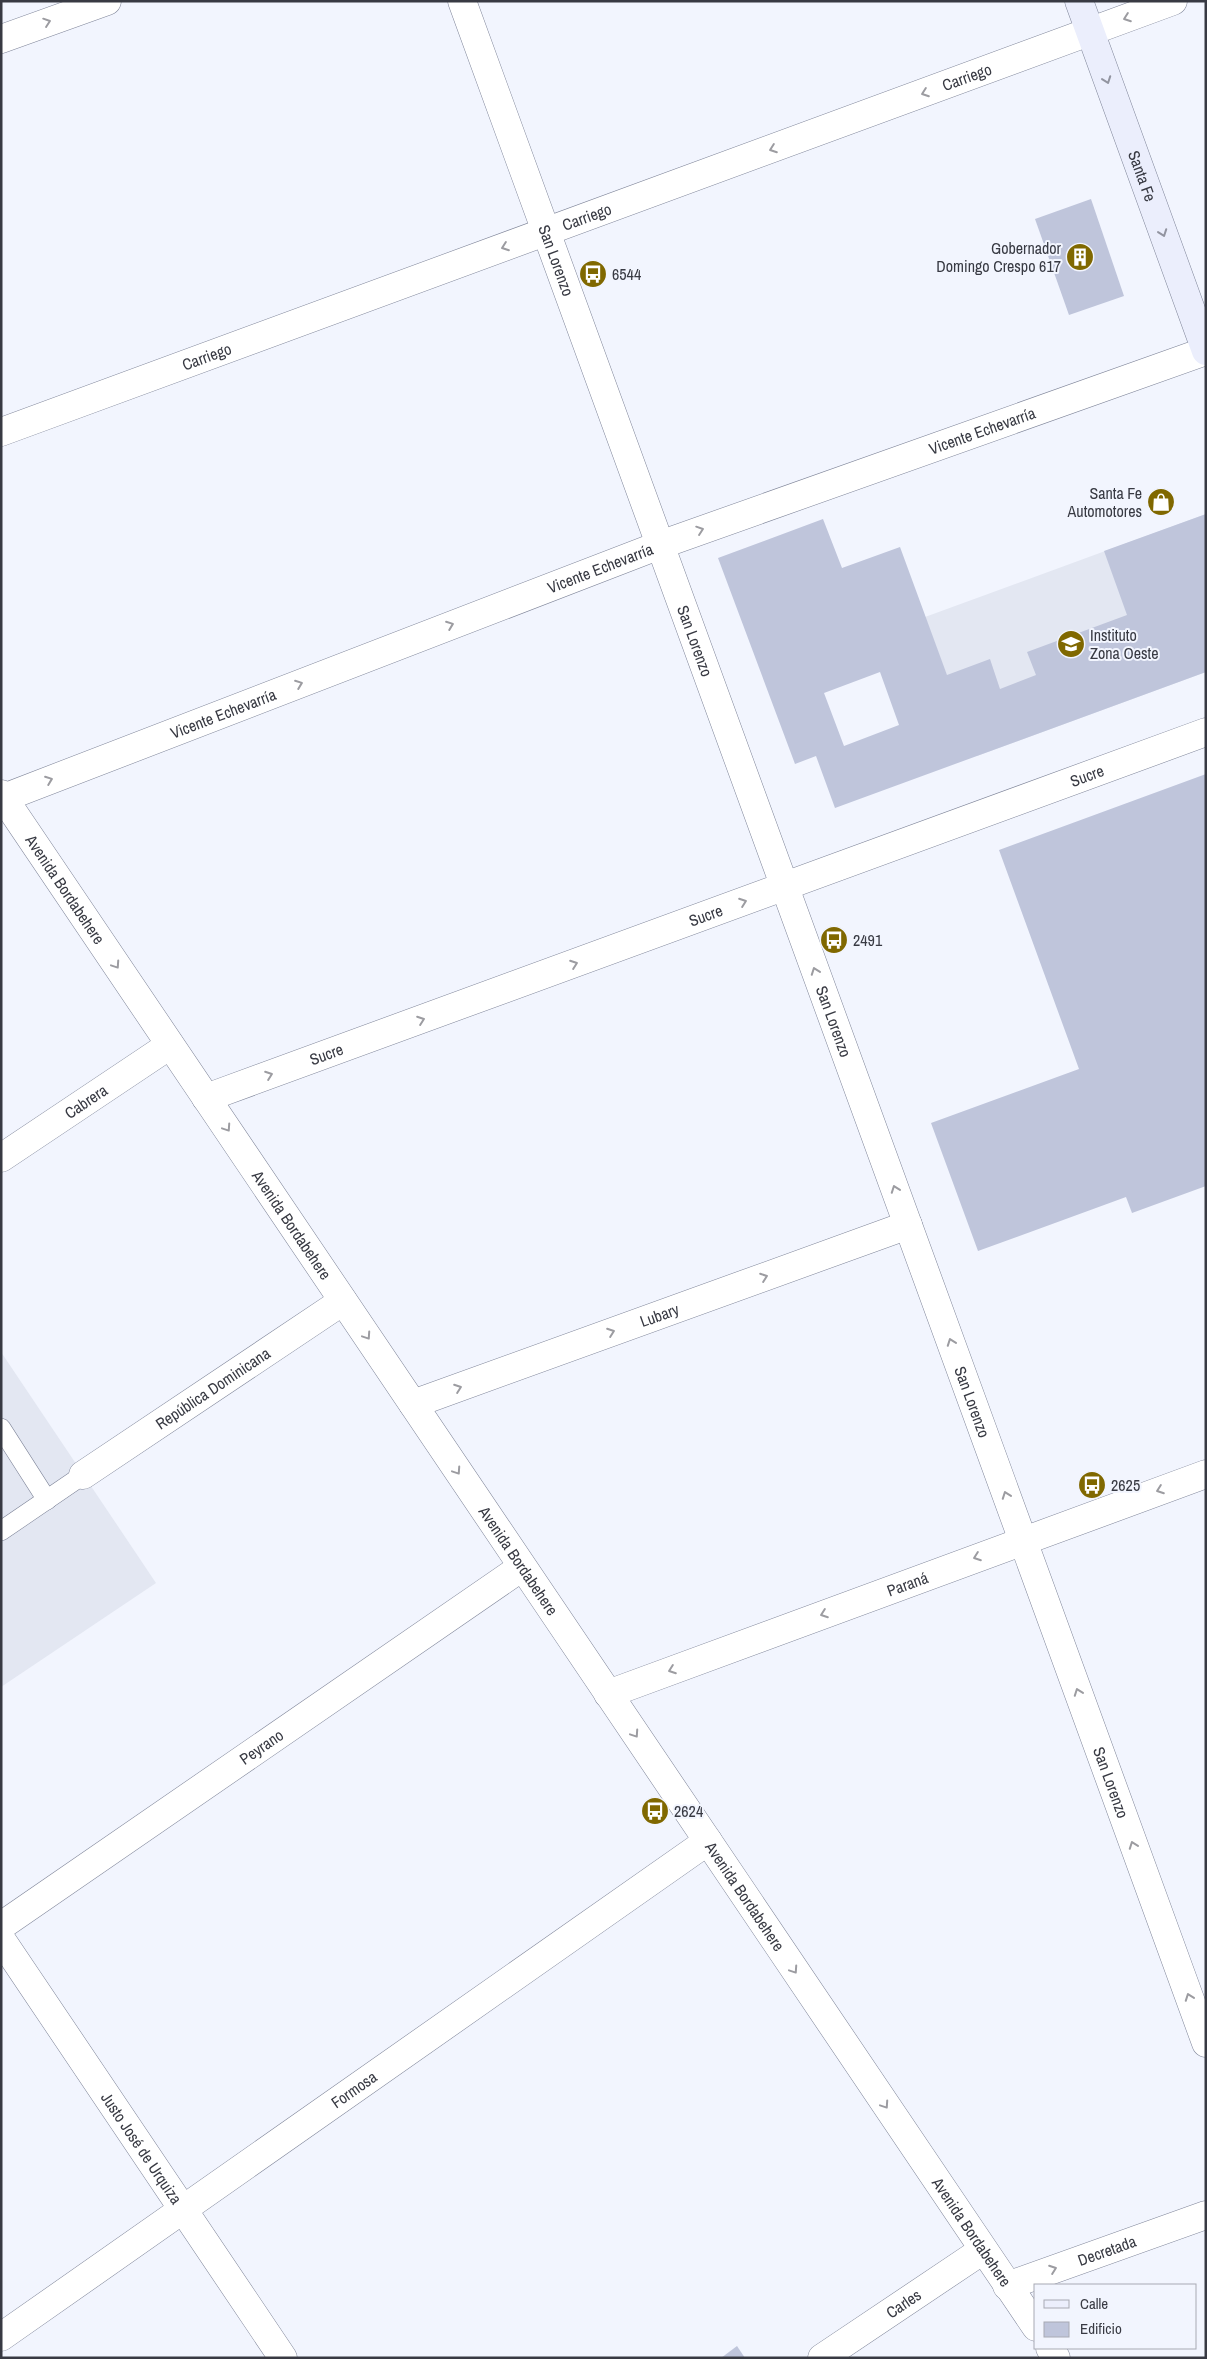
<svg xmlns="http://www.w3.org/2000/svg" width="1207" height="2359" font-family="'Archivo Narrow',sans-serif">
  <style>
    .built { fill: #e3e7f2 }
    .building { fill: #bfc5db; fill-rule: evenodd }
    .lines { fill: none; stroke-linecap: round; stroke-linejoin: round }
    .service-casing { stroke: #7f8599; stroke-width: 20 }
    .minor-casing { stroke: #7f8599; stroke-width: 29 }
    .secondary-casing { stroke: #7f8599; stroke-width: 29 }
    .service { stroke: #fff; stroke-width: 19 }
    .minor { stroke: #fff; stroke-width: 28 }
    .secondary { stroke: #ebeefc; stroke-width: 28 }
    .oneway { stroke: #9c9ca1 }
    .oneway2 { stroke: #9294a0 }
    .labels { text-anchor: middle; stroke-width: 4; stroke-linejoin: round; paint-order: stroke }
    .street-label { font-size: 16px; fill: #383a43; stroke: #f2f5fe }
    .poi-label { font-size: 16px; fill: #383a43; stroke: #f2f5fe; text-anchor: start }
  </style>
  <rect width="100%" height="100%" fill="#f2f5fe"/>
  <!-- built -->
  <g class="built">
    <polygon points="1206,514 1206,672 977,756 925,617"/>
    <polygon points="1,1352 156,1583 1,1687"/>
  </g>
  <!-- building -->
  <g class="building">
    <polygon points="1091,199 1124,296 1069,315 1035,219"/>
    <path d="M1206,514V672L835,808L816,756L795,764L718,558L823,519L842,568L900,547L947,675L990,659L1000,689L1036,675L1027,652L1127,615L1104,551ZM880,672L899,725L844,746L824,693Z"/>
    <polygon points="1206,774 1206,1186 1132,1213 1126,1197 978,1251 931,1123 1079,1069 999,850"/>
    <polygon points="737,2346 745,2358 721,2358"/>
  </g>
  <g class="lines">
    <!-- service casing -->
    <g class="service-casing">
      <g id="service">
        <polyline points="1,1428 47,1500"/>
        <polyline points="1,1531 83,1475"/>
      </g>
    </g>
    <!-- minor casing -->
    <g class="minor-casing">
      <g id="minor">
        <path id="s1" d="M462,1L1206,2043"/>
        <polyline points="1,39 107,1"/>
        <path id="s2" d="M1,432L1173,1"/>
        <path id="s3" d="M1,794L1036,2327"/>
        <path id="s4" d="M1,799L660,545L1206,351"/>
        <path id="s5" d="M206,1098L1206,732"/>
        <path id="s6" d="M1,1158L170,1045"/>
        <path id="s7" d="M413,1404L908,1225"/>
        <path id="s8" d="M83,1475L343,1301"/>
        <path id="s9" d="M608,1694L1206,1474"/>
        <path id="s10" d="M1,1926L522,1567"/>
        <path id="s11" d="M1,1939L283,2358"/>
        <path id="s12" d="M1007,2286L1206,2215"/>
        <path id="s13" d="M1,2337L708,1841"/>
        <polyline points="1050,2348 1056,2358"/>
        <path id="s14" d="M822,2358L983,2250"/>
      </g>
    </g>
    <!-- secondary casing -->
    <g class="secondary-casing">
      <g id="secondary">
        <path id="s15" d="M1079,1L1206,351"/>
      </g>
    </g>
    <!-- service -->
    <use href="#service" class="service"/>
    <!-- minor -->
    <use href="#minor" class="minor"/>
    <!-- secondary -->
    <use href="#secondary" class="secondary"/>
  </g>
  <!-- one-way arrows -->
  <defs><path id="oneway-chevron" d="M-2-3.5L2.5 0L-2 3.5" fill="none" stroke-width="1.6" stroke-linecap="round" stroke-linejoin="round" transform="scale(1.25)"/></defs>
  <g class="oneway">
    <use href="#oneway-chevron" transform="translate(1127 18) rotate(160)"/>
    <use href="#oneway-chevron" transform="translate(47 22) rotate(-19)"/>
    <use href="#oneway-chevron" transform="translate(925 93) rotate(160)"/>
    <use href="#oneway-chevron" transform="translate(773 149) rotate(160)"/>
    <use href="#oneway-chevron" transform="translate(505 247) rotate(160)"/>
    <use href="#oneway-chevron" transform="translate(700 530) rotate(-19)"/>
    <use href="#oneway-chevron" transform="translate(450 625) rotate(-21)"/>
    <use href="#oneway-chevron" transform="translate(299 684) rotate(-21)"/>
    <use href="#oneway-chevron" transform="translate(49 780) rotate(-21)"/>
    <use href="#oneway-chevron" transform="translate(743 902) rotate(-20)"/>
    <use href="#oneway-chevron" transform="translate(574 964) rotate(-20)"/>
    <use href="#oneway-chevron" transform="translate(116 965) rotate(56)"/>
    <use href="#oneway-chevron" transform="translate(815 971) rotate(-110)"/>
    <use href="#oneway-chevron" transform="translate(421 1020) rotate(-20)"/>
    <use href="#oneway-chevron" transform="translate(269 1075) rotate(-20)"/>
    <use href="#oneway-chevron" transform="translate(227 1128) rotate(56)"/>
    <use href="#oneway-chevron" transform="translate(895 1189) rotate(-110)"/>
    <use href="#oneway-chevron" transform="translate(764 1277) rotate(-20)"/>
    <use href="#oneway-chevron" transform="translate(611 1332) rotate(-20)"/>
    <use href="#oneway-chevron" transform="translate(367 1336) rotate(56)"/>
    <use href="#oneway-chevron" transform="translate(951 1342) rotate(-110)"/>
    <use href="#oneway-chevron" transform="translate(458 1388) rotate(-20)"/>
    <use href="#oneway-chevron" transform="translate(457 1471) rotate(56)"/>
    <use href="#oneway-chevron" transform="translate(1160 1490) rotate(160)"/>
    <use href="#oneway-chevron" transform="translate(1006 1495) rotate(-110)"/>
    <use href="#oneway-chevron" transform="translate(977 1557) rotate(160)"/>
    <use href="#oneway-chevron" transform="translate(824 1614) rotate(160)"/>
    <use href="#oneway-chevron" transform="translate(672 1670) rotate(160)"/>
    <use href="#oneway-chevron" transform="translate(1078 1692) rotate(-110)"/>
    <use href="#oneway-chevron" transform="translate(635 1734) rotate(56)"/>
    <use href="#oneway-chevron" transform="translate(1133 1845) rotate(-110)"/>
    <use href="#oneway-chevron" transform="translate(794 1970) rotate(56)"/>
    <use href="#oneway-chevron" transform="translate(1189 1997) rotate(-110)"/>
    <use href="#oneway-chevron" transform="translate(885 2105) rotate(56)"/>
    <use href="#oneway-chevron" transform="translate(1053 2269) rotate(-20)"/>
  </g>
  <g class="oneway2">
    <use href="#oneway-chevron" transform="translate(1107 80) rotate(70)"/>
    <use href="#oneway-chevron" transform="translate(1163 233) rotate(70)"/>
  </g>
  <!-- icons -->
  <defs>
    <g id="building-disc" transform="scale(1.4375)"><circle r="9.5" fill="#806800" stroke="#f2f5fe"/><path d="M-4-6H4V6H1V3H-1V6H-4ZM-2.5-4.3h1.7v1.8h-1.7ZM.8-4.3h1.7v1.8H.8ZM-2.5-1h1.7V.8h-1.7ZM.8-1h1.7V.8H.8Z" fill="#fff"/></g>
    <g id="bus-disc" transform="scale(1.4375)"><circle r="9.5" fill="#806800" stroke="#f2f5fe"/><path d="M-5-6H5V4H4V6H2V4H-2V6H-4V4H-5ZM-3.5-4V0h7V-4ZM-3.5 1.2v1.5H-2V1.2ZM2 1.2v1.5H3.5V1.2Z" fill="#fff"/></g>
    <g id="shop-disc" transform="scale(1.4375)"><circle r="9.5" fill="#806800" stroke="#f2f5fe"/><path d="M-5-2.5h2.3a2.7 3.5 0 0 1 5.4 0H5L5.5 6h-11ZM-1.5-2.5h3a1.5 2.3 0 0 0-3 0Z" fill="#fff"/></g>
    <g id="university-disc" transform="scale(1.4375)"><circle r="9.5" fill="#806800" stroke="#f2f5fe"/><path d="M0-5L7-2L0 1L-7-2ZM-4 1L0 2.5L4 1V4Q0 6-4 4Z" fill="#fff"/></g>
  </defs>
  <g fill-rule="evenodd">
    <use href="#building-disc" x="1080" y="257"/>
    <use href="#bus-disc" x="593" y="274"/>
    <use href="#shop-disc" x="1161" y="502"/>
    <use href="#university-disc" x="1071" y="644"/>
    <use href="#bus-disc" x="834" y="940"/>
    <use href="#bus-disc" x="1092" y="1485"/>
    <use href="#bus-disc" x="655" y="1811"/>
  </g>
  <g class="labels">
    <!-- street labels -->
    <g class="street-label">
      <text dy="6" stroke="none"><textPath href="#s2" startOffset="1029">Carriego</textPath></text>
      <text dy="6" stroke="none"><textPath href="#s15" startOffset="186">Santa Fe</textPath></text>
      <text dy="6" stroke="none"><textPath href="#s2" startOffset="624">Carriego</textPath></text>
      <text dy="6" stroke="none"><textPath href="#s1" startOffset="276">San Lorenzo</textPath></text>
      <text dy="6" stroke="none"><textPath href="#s2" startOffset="219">Carriego</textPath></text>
      <text dy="6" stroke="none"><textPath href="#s4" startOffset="1048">Vicente Echevarría</textPath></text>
      <text dy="6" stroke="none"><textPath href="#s4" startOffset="642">Vicente Echevarría</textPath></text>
      <text dy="6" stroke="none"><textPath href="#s1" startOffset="681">San Lorenzo</textPath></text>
      <text dy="6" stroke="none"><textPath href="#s4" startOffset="238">Vicente Echevarría</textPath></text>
      <text dy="6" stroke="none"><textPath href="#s5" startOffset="938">Sucre</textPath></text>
      <text dy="6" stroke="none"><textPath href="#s3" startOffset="115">Avenida Bordabehere</textPath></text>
      <text dy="6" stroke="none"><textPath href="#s5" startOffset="532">Sucre</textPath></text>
      <text dy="6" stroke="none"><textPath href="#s1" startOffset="1086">San Lorenzo</textPath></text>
      <text dy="6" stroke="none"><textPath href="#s5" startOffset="128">Sucre</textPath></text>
      <text dy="6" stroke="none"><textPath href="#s6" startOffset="102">Cabrera</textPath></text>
      <text dy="6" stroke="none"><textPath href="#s3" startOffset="520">Avenida Bordabehere</textPath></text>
      <text dy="6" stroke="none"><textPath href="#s7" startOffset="262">Lubary</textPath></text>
      <text dy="6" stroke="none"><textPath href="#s8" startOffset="156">República Dominicana</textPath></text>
      <text dy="6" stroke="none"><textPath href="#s1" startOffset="1491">San Lorenzo</textPath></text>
      <text dy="6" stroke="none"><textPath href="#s3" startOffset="925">Avenida Bordabehere</textPath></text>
      <text dy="6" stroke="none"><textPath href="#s9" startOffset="319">Paraná</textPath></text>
      <text dy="6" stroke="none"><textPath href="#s10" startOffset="316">Peyrano</textPath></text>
      <text dy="6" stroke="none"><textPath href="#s1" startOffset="1896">San Lorenzo</textPath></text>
      <text dy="6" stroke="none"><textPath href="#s3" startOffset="1330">Avenida Bordabehere</textPath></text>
      <text dy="6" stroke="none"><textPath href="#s13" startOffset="431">Formosa</textPath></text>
      <text dy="6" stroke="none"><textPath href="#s11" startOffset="252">Justo José de Urquiza</textPath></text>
      <text dy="6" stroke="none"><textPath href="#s3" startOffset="1735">Avenida Bordabehere</textPath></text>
      <text dy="6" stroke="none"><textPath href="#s12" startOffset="106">Decretada</textPath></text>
      <text dy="6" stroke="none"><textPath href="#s14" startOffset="98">Carles</textPath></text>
    </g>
    <!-- poi labels -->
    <g class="poi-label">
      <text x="1061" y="254" text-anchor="end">Gobernador<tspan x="1061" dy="18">Domingo Crespo 617</tspan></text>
      <text x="612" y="280">6544</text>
      <text x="1142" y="499" text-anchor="end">Santa Fe<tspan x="1142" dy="18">Automotores</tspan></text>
      <text x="1090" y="641">Instituto<tspan x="1090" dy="18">Zona Oeste</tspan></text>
      <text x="853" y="946">2491</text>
      <text x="1111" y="1491">2625</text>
      <text x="674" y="1817">2624</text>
    </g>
  </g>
  <!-- border -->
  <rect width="1207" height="2359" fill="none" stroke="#383a43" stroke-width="5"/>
  <!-- legend -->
  <rect x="1034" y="2284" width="162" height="65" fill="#f2f5fe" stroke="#a8aab3"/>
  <rect x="1044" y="2300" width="25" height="8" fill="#ebeefc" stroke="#a8aab3"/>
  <text x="1080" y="2309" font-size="15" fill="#383a43">Calle</text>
  <rect x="1044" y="2322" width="25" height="15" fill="#bfc5db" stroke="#a8aab3"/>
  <text x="1080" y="2334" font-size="15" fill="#383a43">Edificio</text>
</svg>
